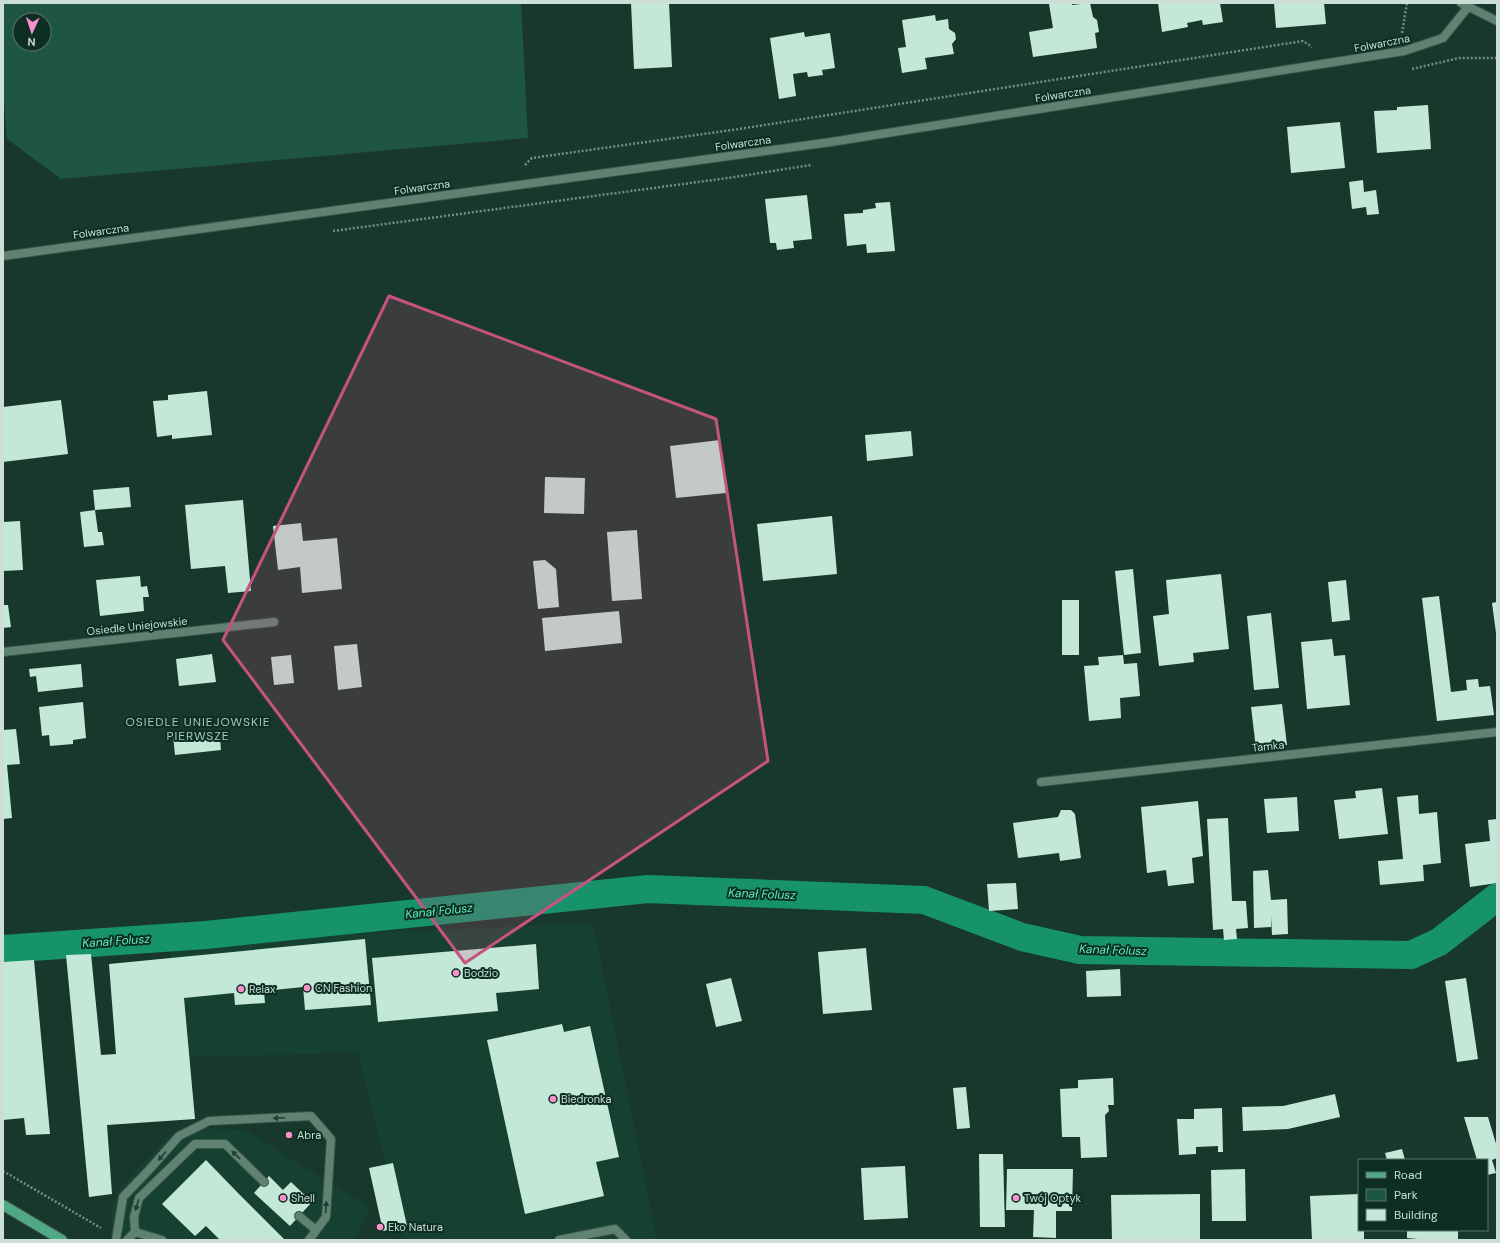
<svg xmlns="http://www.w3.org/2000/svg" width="1500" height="1243" font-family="'DM Sans',sans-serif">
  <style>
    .built { fill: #164131 }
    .green { fill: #1f5641; fill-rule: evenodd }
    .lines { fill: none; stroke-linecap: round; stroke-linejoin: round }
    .canal { stroke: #17936c; stroke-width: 28 }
    .building { fill: #c3e8d7 }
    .lane-casing { stroke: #39544a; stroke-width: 10 }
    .street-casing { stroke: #39544a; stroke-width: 10 }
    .primary-casing { stroke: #39544a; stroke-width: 12 }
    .path { stroke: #758e83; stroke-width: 2.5; stroke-dasharray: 2 2; stroke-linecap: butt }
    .lane { stroke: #608273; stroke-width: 8 }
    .street { stroke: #608273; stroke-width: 8 }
    .primary { stroke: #51a887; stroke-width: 10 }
    .oneway { fill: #1e3f32 }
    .marked { fill: #c55380; fill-opacity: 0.2; stroke: #c55380; stroke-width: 3; stroke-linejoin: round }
    .poi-dot { fill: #f890cc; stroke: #0d2e22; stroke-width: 1.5 }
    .labels { text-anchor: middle; stroke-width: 4; stroke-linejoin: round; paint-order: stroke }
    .street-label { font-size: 11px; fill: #ccded5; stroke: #0d2e22 }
    .poi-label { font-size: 11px; fill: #ccded5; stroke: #0d2e22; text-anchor: start }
    .neighbourhood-label { font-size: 12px; letter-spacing: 1px; fill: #a6cab9; stroke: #0d2e22 }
    .water-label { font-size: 12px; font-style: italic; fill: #5ef1ba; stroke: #0d2e22 }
  </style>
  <rect width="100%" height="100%" fill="#18382b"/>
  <!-- built -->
  <g class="built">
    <polygon points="593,923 657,1240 405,1240 358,1053 169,1057 170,942"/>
    <polygon points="193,1128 245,1130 371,1208 354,1240 131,1240 110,1228 113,1207 121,1187 172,1133"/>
  </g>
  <!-- green -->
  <path class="green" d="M3,3H521L528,138L61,179L7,139L3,88ZM20,20H44V44H20Z"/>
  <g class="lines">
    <!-- canal -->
    <polyline class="canal" points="3,949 206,935 648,889 924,900 1022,937 1080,950 1411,955 1439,942 1497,897"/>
  </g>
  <!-- building -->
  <g class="building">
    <polygon points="631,3 669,3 672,67 634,69"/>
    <polygon points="1053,3 1072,3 1072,5 1090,3 1093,17 1097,20 1099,32 1095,33 1097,48 1033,57 1029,32 1053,28 1049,4"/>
    <polygon points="1158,3 1220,3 1223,22 1203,25 1202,20 1187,23 1188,27 1162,32"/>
    <polygon points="1274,3 1324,3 1326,24 1276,28"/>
    <polygon points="935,15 936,21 948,19 949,29 955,33 956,39 952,44 954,54 925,58 927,69 902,73 898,48 906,47 902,20"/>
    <polygon points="804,32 805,37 830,33 835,68 822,70 823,75 808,77 807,72 793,74 796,96 779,99 770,38"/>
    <polygon points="1428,105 1431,149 1377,153 1374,111 1397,110 1397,107"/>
    <polygon points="1340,122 1345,168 1291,173 1287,127"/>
    <polygon points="1363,180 1364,192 1376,190 1379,214 1367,215 1366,207 1352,209 1349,182"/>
    <polygon points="807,195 812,239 793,241 794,248 777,250 776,243 770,243 765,199"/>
    <polygon points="890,202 895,251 867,253 866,244 847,246 844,214 863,213 863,210 876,208 875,203"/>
    <polygon points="207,391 212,435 172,439 172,435 157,437 153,401 168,400 168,395"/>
    <polygon points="61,400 68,454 3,462 3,407"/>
    <polygon points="911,431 913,456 867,461 865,435"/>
    <polygon points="720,440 726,493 676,498 670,446"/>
    <polygon points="545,477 585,478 584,514 544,513"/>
    <polygon points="129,487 131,507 95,510 98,532 102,532 104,545 84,547 80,512 95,510 93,490"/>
    <polygon points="243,500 251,591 228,593 225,566 191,569 185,505"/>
    <polygon points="832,516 837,574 763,581 757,524"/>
    <polygon points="20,521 23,570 3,571 3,522"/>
    <polygon points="301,523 303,541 337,538 342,589 302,593 300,567 278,570 273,526"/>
    <polygon points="637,530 642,599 612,601 607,532"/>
    <polygon points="545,560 556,569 559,607 538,609 533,561"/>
    <polygon points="1133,569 1141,653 1124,655 1115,571"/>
    <polygon points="1221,574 1229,649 1193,653 1194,662 1159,666 1153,616 1169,614 1166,580"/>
    <polygon points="140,576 141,587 147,586 149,597 143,597 144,611 100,616 96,580"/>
    <polygon points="1346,580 1350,620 1332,622 1328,582"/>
    <polygon points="1439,596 1451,692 1467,690 1466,680 1478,679 1479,687 1490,686 1494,715 1437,721 1422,598"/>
    <rect x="1062" y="600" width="17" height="55"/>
    <polygon points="1497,602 1497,633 1496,633 1492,603"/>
    <polygon points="3,605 8,605 11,627 3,628"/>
    <polygon points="619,611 622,643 545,651 542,618"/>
    <polygon points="1271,613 1279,688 1254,690 1247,616"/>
    <polygon points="1332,639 1334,656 1345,655 1350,705 1307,709 1301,642"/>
    <polygon points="357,644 362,687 338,690 334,646"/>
    <polygon points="212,654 216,682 179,686 176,659"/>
    <polygon points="291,655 294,683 274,685 271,657"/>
    <polygon points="1123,655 1124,664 1137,663 1140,696 1120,698 1121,718 1089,721 1084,666 1099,665 1098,657"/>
    <polygon points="81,664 83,687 38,692 36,676 30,677 29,669"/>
    <polygon points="83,702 86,738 73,740 73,744 50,746 49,735 42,736 39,707"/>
    <polygon points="1282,704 1287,745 1256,748 1251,707"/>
    <polygon points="16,729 20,764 7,765 12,818 3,819 3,730"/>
    <polygon points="187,734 188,742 220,738 221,750 175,755 173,735"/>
    <polygon points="1382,788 1388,834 1339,839 1334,800 1356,798 1355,791"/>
    <polygon points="1418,795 1419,814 1437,812 1441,863 1423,865 1424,881 1380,885 1378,861 1403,859 1397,797"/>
    <polygon points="1297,797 1299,831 1267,833 1264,799"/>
    <polygon points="1198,801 1203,856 1192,858 1194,883 1168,886 1166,870 1147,873 1141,807"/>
    <polygon points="1061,810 1071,810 1075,814 1081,858 1060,861 1059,853 1018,858 1013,823 1058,817"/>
    <polygon points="1228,818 1232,901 1246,901 1248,928 1236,929 1237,939 1224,940 1223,929 1213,930 1207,819"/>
    <polygon points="1497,819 1497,883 1470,887 1465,844 1490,841 1488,820"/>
    <polygon points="1268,870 1271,900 1287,899 1288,934 1272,935 1271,916 1271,927 1254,928 1253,871"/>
    <polygon points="1016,883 1018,909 989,911 987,884"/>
    <polygon points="365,939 371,1005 305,1010 303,987 264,991 265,1003 235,1005 234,993 184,998 195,1119 107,1125 112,1194 89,1197 66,955 91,954 101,1055 116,1054 109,964"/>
    <polygon points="536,944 539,989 496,993 498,1011 378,1022 372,958"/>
    <polygon points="866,948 872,1010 823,1014 818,952"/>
    <polygon points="34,960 50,1134 26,1135 24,1118 3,1120 3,962"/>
    <polygon points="1120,969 1121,996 1087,997 1086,971"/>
    <polygon points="731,978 742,1021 716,1027 706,984"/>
    <polygon points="1466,978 1478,1059 1457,1062 1445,981"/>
    <polygon points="562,1024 564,1032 590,1026 619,1157 596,1162 604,1196 525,1214 487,1040"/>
    <polygon points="1113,1078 1114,1105 1108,1105 1109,1111 1105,1115 1107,1157 1081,1158 1080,1137 1062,1137 1060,1089 1078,1088 1078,1080"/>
    <polygon points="966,1087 970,1128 957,1129 953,1088"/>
    <polygon points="1335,1094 1340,1117 1288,1129 1243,1131 1242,1107 1283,1106"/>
    <polygon points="1222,1108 1223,1152 1218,1152 1218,1146 1196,1147 1196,1154 1179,1155 1177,1119 1194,1119 1194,1109"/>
    <polygon points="1464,1117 1488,1117 1497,1147 1497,1158 1492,1160 1496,1173 1487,1175 1487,1160 1477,1160"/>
    <polygon points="1402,1149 1405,1160 1387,1160 1385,1153"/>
    <polygon points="979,1154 1003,1154 1005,1227 980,1227"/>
    <polygon points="206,1160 238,1193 285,1240 220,1240 206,1226 195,1236 162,1204"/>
    <polygon points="393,1163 407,1226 383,1231 369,1168"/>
    <polygon points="905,1166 908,1218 864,1220 861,1168"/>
    <polygon points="1007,1169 1073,1169 1072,1211 1056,1211 1056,1238 1033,1237 1034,1210 1006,1210"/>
    <polygon points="1245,1169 1246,1221 1212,1221 1211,1170"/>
    <polygon points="269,1176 283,1190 291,1182 312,1202 290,1226 254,1193"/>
    <polygon points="1200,1194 1200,1240 1112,1240 1111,1195"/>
    <polygon points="1359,1194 1359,1230 1364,1230 1364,1239 1312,1240 1310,1196"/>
    <polygon points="1407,1230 1458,1230 1458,1239 1429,1240 1407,1238"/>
  </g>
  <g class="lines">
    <!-- lane casing -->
    <g class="lane-casing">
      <g id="lane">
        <polyline points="299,1216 316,1230"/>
        <polyline points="135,1232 134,1217 139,1198 195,1144 225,1144 264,1182"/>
        <polyline points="116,1240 123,1197 149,1170 179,1136 209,1121 311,1116 331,1139 326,1217 309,1240"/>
        <polyline points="127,1240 135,1232 162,1240"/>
        <polyline points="559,1240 615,1229 626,1240"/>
      </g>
    </g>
    <!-- street casing -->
    <g class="street-casing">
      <g id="street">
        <polyline points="1461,3 1497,21"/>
        <polyline points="3,256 831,142 1404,51 1443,38 1468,7"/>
        <polyline points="3,652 274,622"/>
        <polyline points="1041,782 1497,732"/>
      </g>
    </g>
    <!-- primary casing -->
    <g class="primary-casing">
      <polyline id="primary" points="3,1205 62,1240"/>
    </g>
    <!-- path -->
    <g class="path">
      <polyline points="1402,33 1407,3"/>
      <polyline points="1412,69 1459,58 1497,58"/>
      <polyline points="525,165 532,158 739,129 1303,41 1312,47"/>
      <polyline points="333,231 728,178 811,165"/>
      <polyline points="3,1171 101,1228"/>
    </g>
    <!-- lane -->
    <use href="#lane" class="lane"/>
    <!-- street -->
    <use href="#street" class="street"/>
    <!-- primary -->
    <use href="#primary" class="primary"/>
  </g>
  <!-- one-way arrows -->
  <defs><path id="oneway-solid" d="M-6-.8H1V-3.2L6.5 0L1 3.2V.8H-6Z"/></defs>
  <g class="oneway">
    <use href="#oneway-solid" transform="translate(279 1118) rotate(178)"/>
    <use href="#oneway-solid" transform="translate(236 1155) rotate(-136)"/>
    <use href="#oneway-solid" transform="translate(162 1156) rotate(131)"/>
    <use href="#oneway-solid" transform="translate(137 1205) rotate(107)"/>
    <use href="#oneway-solid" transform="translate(326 1207) rotate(-86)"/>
  </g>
  <!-- marked area -->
  <path class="marked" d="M389,296L716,419L768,761L465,963L223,640Z"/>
  <!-- markers -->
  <g class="poi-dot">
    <circle cx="456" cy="973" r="4"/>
    <circle cx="307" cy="988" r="4"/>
    <circle cx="241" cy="989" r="4"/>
    <circle cx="553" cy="1099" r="4"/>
    <circle cx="289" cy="1135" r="4"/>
    <circle cx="283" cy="1198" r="4"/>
    <circle cx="1016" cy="1198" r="4"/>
    <circle cx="380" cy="1227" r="4"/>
  </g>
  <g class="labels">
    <!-- street labels -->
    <g class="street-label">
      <text transform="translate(1382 43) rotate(-11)" y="4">Folwarczna</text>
      <text transform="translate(1063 94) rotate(-9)" y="4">Folwarczna</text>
      <text transform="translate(743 143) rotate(-8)" y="4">Folwarczna</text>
      <text transform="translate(422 187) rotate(-8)" y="4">Folwarczna</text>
      <text transform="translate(101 231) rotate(-8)" y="4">Folwarczna</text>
      <text transform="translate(137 626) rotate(-6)" y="4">Osiedle Uniejowskie</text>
      <text transform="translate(1268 746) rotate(-6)" y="4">Tamka</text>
    </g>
    <!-- poi labels -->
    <g class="poi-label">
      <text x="464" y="977">Bodzio</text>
      <text x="315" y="992">CN Fashion</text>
      <text x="249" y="993">Relax</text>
      <text x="561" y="1103">Biedronka</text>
      <text x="297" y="1139">Abra</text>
      <text x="291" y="1202">Shell</text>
      <text x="1024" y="1202">Twój Optyk</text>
      <text x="388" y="1231">Eko Natura</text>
    </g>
    <!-- neighbourhood labels -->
    <g class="neighbourhood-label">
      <text x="198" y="726">OSIEDLE UNIEJOWSKIE<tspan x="198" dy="14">PIERWSZE</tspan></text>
    </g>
    <!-- water labels -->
    <g class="water-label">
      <text transform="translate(762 894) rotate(2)" y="4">Kanał Folusz</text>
      <text transform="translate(439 911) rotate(-6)" y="4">Kanał Folusz</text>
      <text transform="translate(116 941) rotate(-4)" y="4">Kanał Folusz</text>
      <text transform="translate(1113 950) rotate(2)" y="4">Kanał Folusz</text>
    </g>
  </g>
  <!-- border -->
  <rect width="1500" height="1243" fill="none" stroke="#ccded5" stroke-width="8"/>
  <!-- legend -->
  <rect x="1358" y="1159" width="130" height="72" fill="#0d2e22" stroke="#59746a"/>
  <rect x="1366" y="1172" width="20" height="6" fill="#51a887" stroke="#59746a"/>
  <text x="1394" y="1179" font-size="12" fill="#ccded5">Road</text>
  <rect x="1366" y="1189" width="20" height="12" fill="#1f5641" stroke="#59746a"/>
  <text x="1394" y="1199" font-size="12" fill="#ccded5">Park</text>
  <rect x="1366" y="1209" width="20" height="12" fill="#c3e8d7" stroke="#59746a"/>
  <text x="1394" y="1219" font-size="12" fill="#ccded5">Building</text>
  <!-- north arrow -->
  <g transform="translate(32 32) rotate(183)"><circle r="19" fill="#0d2e22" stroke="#59746a"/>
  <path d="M0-3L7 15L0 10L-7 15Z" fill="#f890cc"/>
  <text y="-6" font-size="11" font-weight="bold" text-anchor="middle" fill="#ccded5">N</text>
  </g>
</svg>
